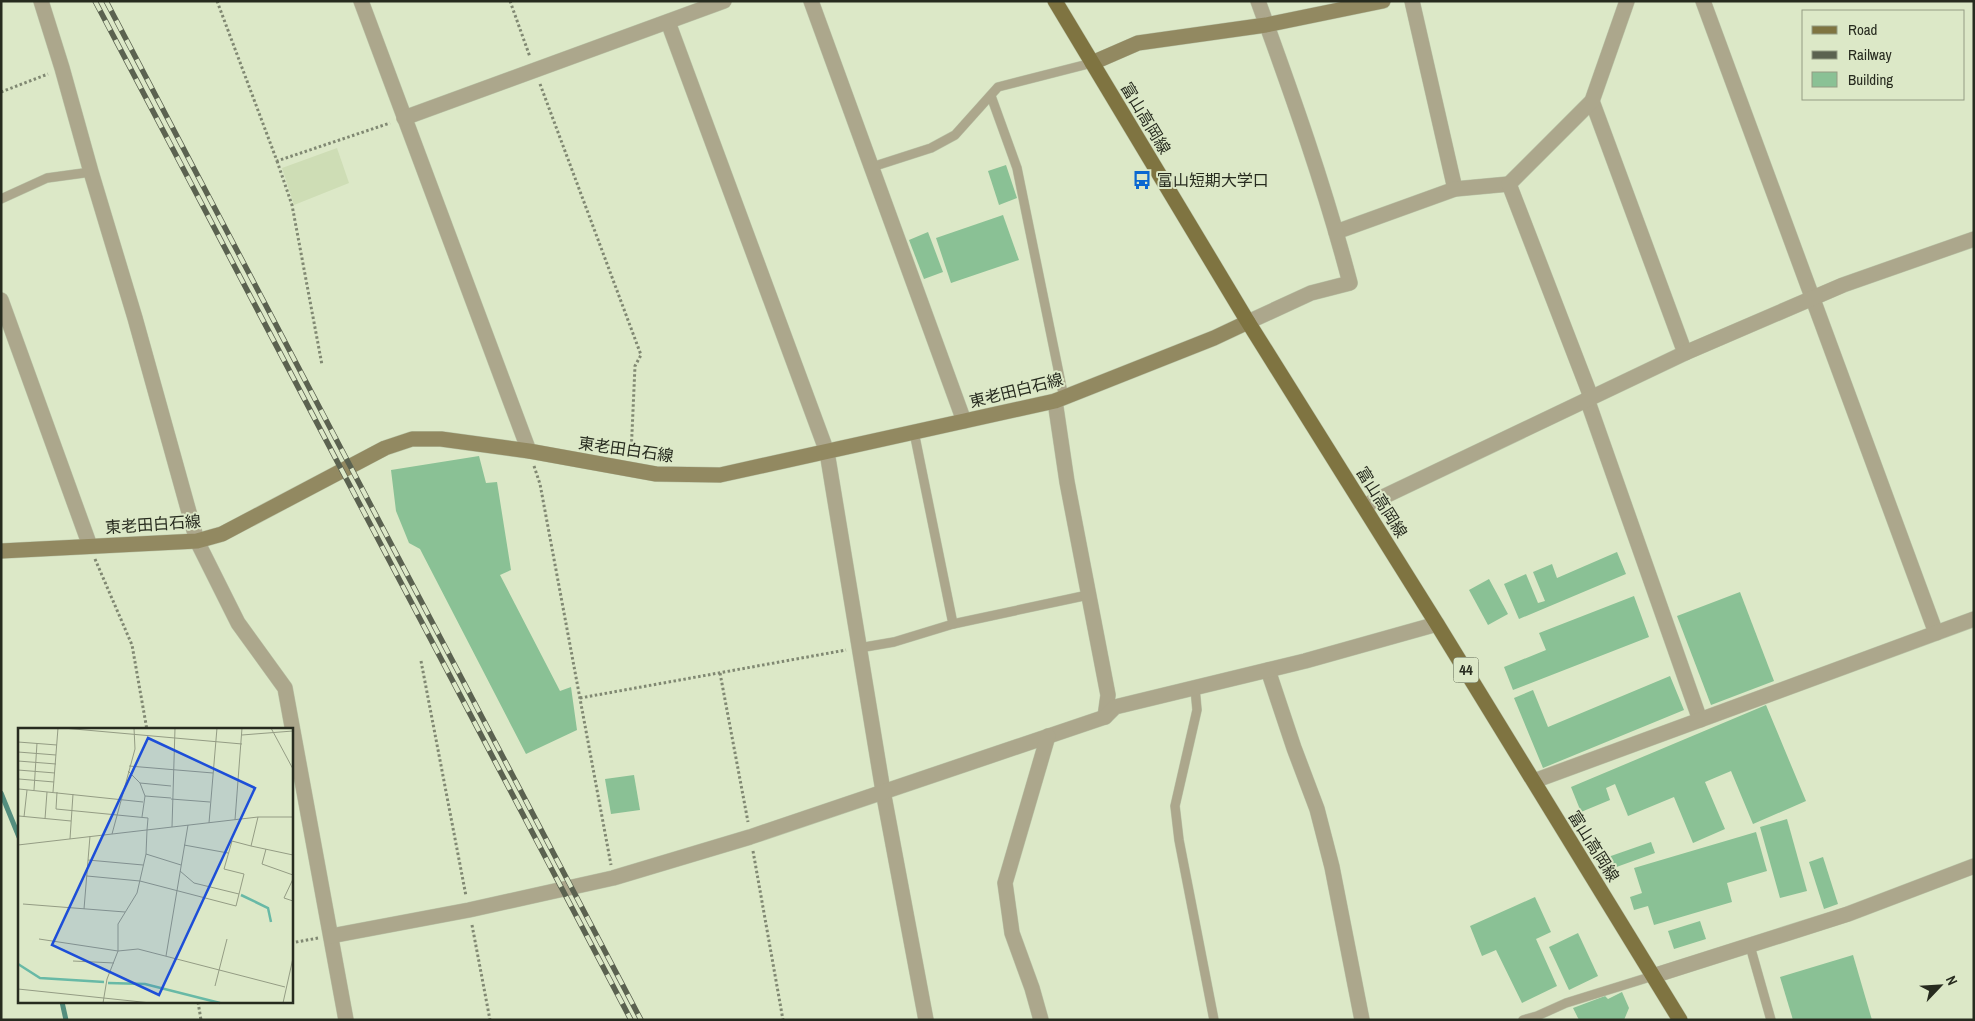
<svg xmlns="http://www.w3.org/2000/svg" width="1975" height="1021" font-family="'Archivo Narrow','Noto Sans JP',sans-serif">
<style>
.built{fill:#ceddb5}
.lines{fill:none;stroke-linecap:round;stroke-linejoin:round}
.stream{stroke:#548e7e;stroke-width:5}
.building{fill:#8ac195}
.service-casing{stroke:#bbc6a9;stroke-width:10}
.minor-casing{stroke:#bbc6a9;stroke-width:16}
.secondary-casing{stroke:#bbc6a9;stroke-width:16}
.primary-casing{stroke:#bbc6a9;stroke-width:16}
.path{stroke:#808872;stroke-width:3;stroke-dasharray:2.5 2.5;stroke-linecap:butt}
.service{stroke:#aca78c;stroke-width:9}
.minor{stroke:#aca78c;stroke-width:15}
.secondary{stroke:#928961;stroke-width:15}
.primary{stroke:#7f7441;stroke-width:15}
.rail-casing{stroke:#5b6250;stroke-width:5.5}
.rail{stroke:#dce8c7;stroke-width:4;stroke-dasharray:11;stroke-linecap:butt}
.labels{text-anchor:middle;stroke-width:4;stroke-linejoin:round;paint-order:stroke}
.shield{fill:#dce8c7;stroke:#5d6451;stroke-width:1}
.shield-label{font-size:15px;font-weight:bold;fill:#272b1f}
.street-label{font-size:16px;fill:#272b1f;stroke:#dce8c7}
.poi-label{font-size:16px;fill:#272b1f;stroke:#dce8c7;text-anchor:start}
.inset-river{fill:none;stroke:#68b9a6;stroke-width:2.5}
.inset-road{fill:none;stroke:#949c84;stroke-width:1}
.view{fill:#1d4ed8;fill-opacity:0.15;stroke:#1d4ed8;stroke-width:2.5}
.inset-edge{fill:none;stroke:#272b1f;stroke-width:2.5}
</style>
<rect width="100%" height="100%" fill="#dce8c7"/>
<!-- built -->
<polygon class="built" points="337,148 349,183 294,205 282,168"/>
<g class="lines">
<!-- stream -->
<g class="stream">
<polyline points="1,793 19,837"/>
<polyline points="62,1002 66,1020"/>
</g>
</g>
<!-- building -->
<g class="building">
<polygon points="1006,165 1017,198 999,205 988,171"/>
<polygon points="1003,215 1019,260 951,283 936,238"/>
<polygon points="928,232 943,272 924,279 909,240"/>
<polygon points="479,456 486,483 497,482 511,570 500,575 560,691 571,687 577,730 526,754 420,549 409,543 396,511 391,470"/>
<polygon points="1617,552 1626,574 1519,619 1504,584 1526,574 1538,603 1545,601 1533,572 1552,564 1557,578"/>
<polygon points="1489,579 1508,614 1488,625 1469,590"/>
<polygon points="1740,592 1774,681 1711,705 1677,616"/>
<polygon points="1634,596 1649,637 1513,690 1504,667 1546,650 1539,633"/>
<polygon points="1670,676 1684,710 1543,768 1514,698 1533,690 1548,727"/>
<polygon points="1766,705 1806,801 1753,824 1731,771 1705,782 1725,829 1693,843 1674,797 1628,816 1615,784 1606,788 1610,800 1581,812 1571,787"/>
<polygon points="634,775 640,810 611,814 605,779"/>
<polygon points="1787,819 1807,891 1780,898 1760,827"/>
<polygon points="1756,832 1767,871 1727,883 1732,902 1654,925 1648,906 1634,910 1630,897 1642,893 1634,868"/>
<polygon points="1651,842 1655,853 1611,869 1608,857"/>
<polygon points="1823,857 1838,904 1824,909 1809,862"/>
<polygon points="1535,897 1551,932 1536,939 1557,986 1522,1003 1496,950 1482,956 1470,926"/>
<polygon points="1700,921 1706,939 1674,949 1668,931"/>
<polygon points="1578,933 1598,976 1569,990 1549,947"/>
<polygon points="1853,955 1872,1020 1793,1020 1780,977"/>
<polygon points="1622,992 1629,1008 1624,1020 1579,1020 1573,1008 1605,996 1608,999"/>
</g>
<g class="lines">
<!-- service casing -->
<g class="service-casing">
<g id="service">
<polyline points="991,96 1017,168 1064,398"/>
<polyline points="872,167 931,148 955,135 998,87 1092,63"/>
<polyline points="1,199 47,178 91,172"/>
<polyline points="953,624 1088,595"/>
<polyline points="859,648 894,642 953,624 914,432"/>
<polyline points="1195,688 1197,710 1175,806 1179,840 1214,1020"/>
<polyline points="1750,946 1771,1020"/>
<polyline points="1523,1020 1537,1016 1566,1003 1653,976"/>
</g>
</g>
<!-- minor casing -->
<g class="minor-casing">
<g id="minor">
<polyline points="41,1 62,68 91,172 135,318 197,541 238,623 285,688 346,1020"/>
<polyline points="361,1 529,451"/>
<polyline points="811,1 964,421"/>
<polyline points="1412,1 1455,189"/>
<polyline points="1703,1 1936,633"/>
<polyline points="668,22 827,452 883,791 926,1020"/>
<polyline points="1592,101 1685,353"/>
<polyline points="404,118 724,1"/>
<polyline points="1336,232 1455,189 1509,184"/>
<polyline points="1,300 90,546"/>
<path d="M1248 322 1311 293 1350 283C1325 187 1292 94 1258 1"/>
<polyline points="1591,397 1509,184 1592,101 1627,1"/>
<polyline points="1587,399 1700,720"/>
<polyline points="1055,401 1067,482 1108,695 1105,717"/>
<polyline points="1364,506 1685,353 1843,285 1974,239"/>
<polyline points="1268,670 1294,748 1317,809 1332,867 1362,1020"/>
<polyline points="1534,781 1974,619"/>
<polyline points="331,936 469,910 613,878 750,837 1105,717 1115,707 1305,661 1437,624"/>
<polyline points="1653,976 1848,914 1974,866"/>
<polyline points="1041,1020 1032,988 1012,933 1005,883 1048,736"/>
</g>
</g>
<!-- secondary casing -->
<g class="secondary-casing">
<g id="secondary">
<polyline points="1092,63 1138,43 1266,25 1383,1"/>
<polyline points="1,551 197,541 222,534 385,448 412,439 441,439 529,451 656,474 720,475 1055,401 1214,338 1248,322"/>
</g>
</g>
<!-- primary casing -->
<g class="primary-casing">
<polyline id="primary" points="1055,1 1248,322 1437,624 1680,1020"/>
</g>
<!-- path -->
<g class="path">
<polyline points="217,1 277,161 390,123"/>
<polyline points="510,1 530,57"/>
<polyline points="540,84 641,355 635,366 631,455"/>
<polyline points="1,92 48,74"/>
<polyline points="277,161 292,205 322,365"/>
<polyline points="534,466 540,484 611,865"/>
<polyline points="95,559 132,645 147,730"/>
<polyline points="421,661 466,896"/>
<polyline points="720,673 748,822"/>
<polyline points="580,698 846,650"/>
<polyline points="753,851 783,1020"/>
<polyline points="472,925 490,1020"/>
<polyline points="291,943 318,938"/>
<polyline points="198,1002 201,1020"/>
</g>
<!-- service -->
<use href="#service" class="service"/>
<!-- minor -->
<use href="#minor" class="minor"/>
<!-- secondary -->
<use href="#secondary" class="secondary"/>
<!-- primary -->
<use href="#primary" class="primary"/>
<!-- rail casing -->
<g class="rail-casing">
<g id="rail">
<polyline points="95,1 631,1020"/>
<polyline points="106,1 641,1020"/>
</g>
</g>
<!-- rail -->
<use href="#rail" class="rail"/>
</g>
<!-- icons -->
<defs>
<g id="bus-bare" transform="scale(1.5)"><path d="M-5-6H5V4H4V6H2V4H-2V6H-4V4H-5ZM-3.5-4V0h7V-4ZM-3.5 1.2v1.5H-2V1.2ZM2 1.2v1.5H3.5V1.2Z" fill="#0b68d1" stroke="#dce8c7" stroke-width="2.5" paint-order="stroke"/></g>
</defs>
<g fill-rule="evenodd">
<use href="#bus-bare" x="1142" y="180"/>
</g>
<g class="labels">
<!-- shield labels -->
<rect class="shield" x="1453.5" y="657.5" width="25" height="25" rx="4"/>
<g class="shield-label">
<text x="1466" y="675">44</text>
</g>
<!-- street labels -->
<g class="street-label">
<text transform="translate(1146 118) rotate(59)" y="6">富山高岡線</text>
<text transform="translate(1016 390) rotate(-14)" y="6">東老田白石線</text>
<text transform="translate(626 449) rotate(8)" y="6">東老田白石線</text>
<text transform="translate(1382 502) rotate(58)" y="6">富山高岡線</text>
<text transform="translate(153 524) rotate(-4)" y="6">東老田白石線</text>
<text transform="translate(1594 846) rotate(58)" y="6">富山高岡線</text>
</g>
<!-- poi labels -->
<g class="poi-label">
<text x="1157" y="186">富山短期大学口</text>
</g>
</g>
<!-- overview -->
<g transform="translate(18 728)">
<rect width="275" height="275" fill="#dce8c7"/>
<path class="inset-river" d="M223 167 250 180 253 194M0 236 22 250 86 254M90 255 127 256 202 275"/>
<path class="inset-road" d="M45 0 224 16M253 0 275 41M224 7 275 3M0 14 39 17M0 24 38 27M0 33 38 36M111 38 195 45M0 42 37 45M110 43 122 55 127 68 153 70M1 51 36 54M122 55 153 58M1 61 125 74M16 62 19 15M35 64 40 0M39 64 38 81 130 90 129 102M153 71 192 74M1 88 53 93M6 89 9 62M124 89 127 68M240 89 233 118 275 127M27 91 29 64M217 92 224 0M191 95 199 0M154 99 157 0M94 106 117 21 116 0M52 111 55 66M0 117 240 89H275M166 117 210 125M248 121 244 136 275 147M128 126 163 137M70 132 125 137M162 143 176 155 221 166M69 148 122 153 218 178 226 146 206 141 214 113 233 118M275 151 266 170 275 173M5 176 107 184M66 181 72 108M21 211 100 223 120 221 267 259M148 228 170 97M55 233 96 235M197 258 209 211M0 261 133 275M85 275 89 251 100 223V196L119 165 128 126 129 102M265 275 275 230"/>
<path class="view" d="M130 10 237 60 141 267 34 217Z"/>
<rect width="275" height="275" class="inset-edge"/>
</g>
<!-- border -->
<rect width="1975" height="1021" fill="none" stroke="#272b1f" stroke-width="5"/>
<!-- legend -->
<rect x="1802" y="10" width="162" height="90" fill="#dce8c7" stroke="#949c84"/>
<rect x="1812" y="26" width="25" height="8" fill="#7f7441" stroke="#949c84"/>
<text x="1848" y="35" font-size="15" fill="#272b1f">Road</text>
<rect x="1812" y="51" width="25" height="8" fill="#5b6250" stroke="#949c84"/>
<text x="1848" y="60" font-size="15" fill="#272b1f">Railway</text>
<rect x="1812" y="72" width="25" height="15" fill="#8ac195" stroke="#949c84"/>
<text x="1848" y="85" font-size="15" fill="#272b1f">Building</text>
<!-- north arrow -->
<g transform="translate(1940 986) rotate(65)" stroke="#dce8c7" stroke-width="4" paint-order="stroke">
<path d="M0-4L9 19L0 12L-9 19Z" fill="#272b1f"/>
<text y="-8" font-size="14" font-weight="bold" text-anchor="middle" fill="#272b1f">N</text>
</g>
</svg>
